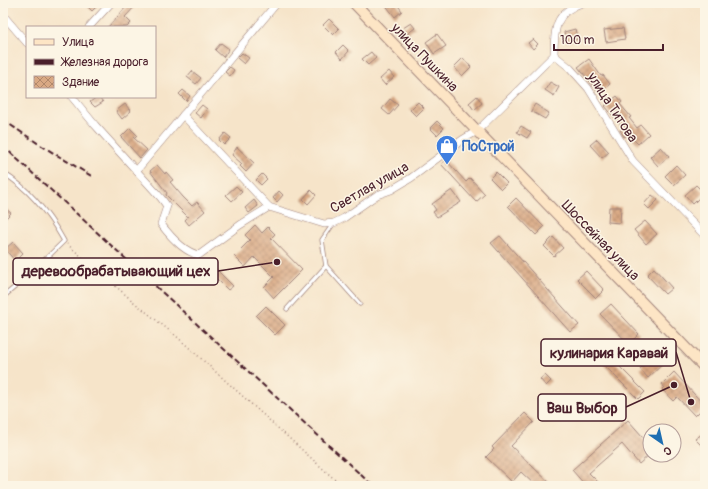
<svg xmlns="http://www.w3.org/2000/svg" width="708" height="489" font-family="Pangolin,sans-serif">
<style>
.building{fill:url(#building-cross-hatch)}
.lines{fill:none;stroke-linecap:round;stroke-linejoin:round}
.lane-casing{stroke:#a0827a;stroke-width:5}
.street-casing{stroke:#a0827a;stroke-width:8}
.secondary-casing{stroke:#a0827a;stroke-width:12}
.path{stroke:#a0827a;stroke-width:1.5;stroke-dasharray:1 3;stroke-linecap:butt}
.lane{stroke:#fff;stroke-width:3.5}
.street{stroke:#fff;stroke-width:7}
.secondary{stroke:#fde5c5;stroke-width:10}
.rail{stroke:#4a1f2b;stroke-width:2;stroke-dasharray:6 3;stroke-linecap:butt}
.labels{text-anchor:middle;stroke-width:3;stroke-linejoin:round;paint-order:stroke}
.street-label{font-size:14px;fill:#4a1f2b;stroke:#fcf5e5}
.shop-label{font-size:14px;font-weight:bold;fill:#366cbe;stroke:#fcf5e5;text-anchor:start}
.leader{fill:none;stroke:#4a1f2b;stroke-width:1.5}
.callout-dot{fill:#4a1f2b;stroke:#fcf5e5;stroke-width:1.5}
.callout{fill:#fcf5e5;stroke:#4a1f2b;stroke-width:1.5}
.callout-label{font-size:15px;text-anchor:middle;font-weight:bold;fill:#4a1f2b}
</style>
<defs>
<pattern id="building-cross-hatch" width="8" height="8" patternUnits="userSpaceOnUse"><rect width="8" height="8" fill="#d9a883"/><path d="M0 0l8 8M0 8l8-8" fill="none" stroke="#b2886b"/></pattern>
</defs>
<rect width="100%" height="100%" fill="#fcf5e5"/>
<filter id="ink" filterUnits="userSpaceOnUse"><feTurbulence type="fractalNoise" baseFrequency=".025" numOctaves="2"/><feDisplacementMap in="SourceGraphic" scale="8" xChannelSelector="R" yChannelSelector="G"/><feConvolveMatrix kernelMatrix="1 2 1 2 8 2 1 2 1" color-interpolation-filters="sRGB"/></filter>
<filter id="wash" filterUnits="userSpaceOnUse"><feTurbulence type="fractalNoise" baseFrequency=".012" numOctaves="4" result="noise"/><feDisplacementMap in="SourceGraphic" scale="16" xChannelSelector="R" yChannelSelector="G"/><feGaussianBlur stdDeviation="0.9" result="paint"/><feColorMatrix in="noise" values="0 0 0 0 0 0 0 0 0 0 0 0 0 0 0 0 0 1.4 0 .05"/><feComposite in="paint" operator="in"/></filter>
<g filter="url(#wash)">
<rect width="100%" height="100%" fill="#f6e4c9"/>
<g id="blocks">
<!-- building -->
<g class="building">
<polygon points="84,3 100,3 92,11"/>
<polygon points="124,3 138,3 125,17 131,23 127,27 108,27 127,6"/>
<polygon points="384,3 396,3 402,11 395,17"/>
<polygon points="329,19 339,29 333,35 323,25"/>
<polygon points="411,23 415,28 407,34 403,28"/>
<polygon points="623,28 625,39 606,42 604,30"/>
<polygon points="575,29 578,39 567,42 564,32"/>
<polygon points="437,34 446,46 434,54 426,42"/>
<polygon points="533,39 538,44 533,49 528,43"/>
<polygon points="221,43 229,49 223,57 215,50"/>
<polygon points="343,45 349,51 342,59 336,52"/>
<polygon points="371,52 376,58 368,65 362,59"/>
<polygon points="242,53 249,58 244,64 237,58"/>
<polygon points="463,58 471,67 462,76 454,67"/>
<polygon points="589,59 601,76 603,75 610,84 599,93 578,67"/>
<polygon points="230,67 234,70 230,76 225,72"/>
<polygon points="192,71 201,78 196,84 187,77"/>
<polygon points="389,71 394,77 385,85 380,79"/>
<polygon points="550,82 559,87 554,96 545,90"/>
<polygon points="183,90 190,96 186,101 179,94"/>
<polygon points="477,96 482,103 474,110 469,103"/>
<polygon points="617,96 622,102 620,104 631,117 629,118 637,128 641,125 649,134 638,144 628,134 624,137 620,130 623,128 605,106"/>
<polygon points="97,97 99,97 103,102 95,107 90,102"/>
<polygon points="390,99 398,105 389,115 382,109"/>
<polygon points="418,102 424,108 416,116 410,110"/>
<polygon points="125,104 131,111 122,119 116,111"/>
<polygon points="535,104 549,113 545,119 531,111"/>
<polygon points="202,105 207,109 201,118 195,113"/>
<polygon points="437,121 444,128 437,135 430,128"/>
<polygon points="521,126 531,132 527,138 517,132"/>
<polygon points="130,128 137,135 134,138 147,150 140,158 121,137"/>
<polygon points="225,133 231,138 224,145 219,140"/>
<polygon points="597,139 609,152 602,158 590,145"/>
<polygon points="237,147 254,163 246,172 240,166 242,164 232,155"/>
<polygon points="661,147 669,156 658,166 650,157"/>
<polygon points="446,160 466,182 470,178 485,194 476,202 441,164"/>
<polygon points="157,165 165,174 166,172 173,180 170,182 183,197 192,206 197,202 205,211 189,225 185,220 188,217 166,195 167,193 150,171"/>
<polygon points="676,165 685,175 674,185 665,176"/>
<polygon points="496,172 507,183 501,189 490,178"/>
<polygon points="262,174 267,179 261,185 256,180"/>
<polygon points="696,185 704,193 693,204 685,195"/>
<polygon points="236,186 242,192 232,201 226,195"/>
<polygon points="311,190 316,195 308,204 303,199"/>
<polygon points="452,190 461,202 437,217 433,212 436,210 432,204"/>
<polygon points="279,191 283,195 277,202 273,198"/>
<polygon points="652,195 658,200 649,209 644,204"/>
<polygon points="516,198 544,227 536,235 508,206"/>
<polygon points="254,200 258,206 249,213 245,208"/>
<polygon points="609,207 621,207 620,223 608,222"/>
<polygon points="6,209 11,213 6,218 3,212"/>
<polygon points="645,221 657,234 646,244 634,230"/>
<polygon points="255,225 262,233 268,227 275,234 271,238 302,270 274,298 264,287 274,277 254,257 245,267 234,256 250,240 245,235"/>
<polygon points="500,236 579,325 570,332 491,243"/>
<polygon points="553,237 563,248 554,256 544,246"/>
<polygon points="13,242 23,253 15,261 5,249"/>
<polygon points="654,268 672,288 665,294 647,275"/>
<polygon points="217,270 233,286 228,290 215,277 214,272"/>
<polygon points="586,271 604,290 596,298 577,279"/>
<polygon points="611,304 639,334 629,344 600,314"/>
<polygon points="266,306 285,325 275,335 256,316"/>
<polygon points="650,344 666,361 648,378 640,369 643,366 635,358"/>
<polygon points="604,351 645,392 638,399 597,358"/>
<polygon points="674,372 705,406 695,416 677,397 673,401 662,389 664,387 662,384"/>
<polygon points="545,375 551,381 546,386 540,379"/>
<polygon points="525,413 534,422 511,446 553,486 536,486 521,472 512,482 486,457 494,449 492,447"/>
<polygon points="628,420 650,445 650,454 639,464 622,444 589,473 599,483 596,486 586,486 572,470"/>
<polygon points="702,434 705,437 705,442 701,445 695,439"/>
</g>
</g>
</g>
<g filter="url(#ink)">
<use href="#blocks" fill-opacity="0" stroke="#a0827a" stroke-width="1"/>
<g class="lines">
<!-- lane casing -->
<g class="lane-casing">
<g id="lane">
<path d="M3 173C30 189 49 214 64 241L28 276 3 297"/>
<polyline points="326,266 360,304"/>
<polyline points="287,309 326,266 322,240 333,224"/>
</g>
</g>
<!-- street casing -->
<g class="street-casing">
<g id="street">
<polyline points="3,15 27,43"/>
<polyline points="89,27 111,3"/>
<path d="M554 55C554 29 555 12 582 3"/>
<path d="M72 97 95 125 161 198 167 206 161 224C170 236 184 252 199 255L240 225 269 207"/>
<polyline points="183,115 269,207 324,224 334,223 344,218 377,195 391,190 411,178 462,140 477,131 554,55 570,68 588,88 633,161 705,236"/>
<polyline points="137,170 277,3"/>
</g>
</g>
<!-- secondary casing -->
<g class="secondary-casing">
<polyline id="secondary" points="354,3 705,368"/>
</g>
<!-- path -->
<polyline class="path" points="67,244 135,303 175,335 342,486"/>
<!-- lane -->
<use href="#lane" class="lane"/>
<!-- street -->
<use href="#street" class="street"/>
<!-- secondary -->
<use href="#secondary" class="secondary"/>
<!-- rail -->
<g class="rail">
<polyline points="3,120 42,146 93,177"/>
<polyline points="3,146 373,486"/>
</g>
</g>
</g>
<!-- icons -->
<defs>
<g id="shop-pin" transform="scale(1.15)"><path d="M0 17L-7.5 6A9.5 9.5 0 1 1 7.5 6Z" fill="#3f7fe0" stroke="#fcf5e5"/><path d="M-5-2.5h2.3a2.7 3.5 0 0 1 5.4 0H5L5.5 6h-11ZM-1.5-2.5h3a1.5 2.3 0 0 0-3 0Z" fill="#fff"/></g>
</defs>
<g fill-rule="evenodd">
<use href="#shop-pin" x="447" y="146"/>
</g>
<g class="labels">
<!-- street labels -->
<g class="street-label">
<text transform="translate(425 57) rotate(46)" y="5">улица Пушкина</text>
<text transform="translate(613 107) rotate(57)" y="5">улица Титова</text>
<text transform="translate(369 187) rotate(-30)" y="5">Светлая улица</text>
<text transform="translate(601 240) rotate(46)" y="5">Шоссейная улица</text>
</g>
<!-- shop labels -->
<g class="shop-label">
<text x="462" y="151">ПоСтрой</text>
</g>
</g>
<!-- callouts -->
<path class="leader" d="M277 262L218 271M691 402L676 352M674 385L626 407"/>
<g class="callout-dot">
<circle cx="277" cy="262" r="4"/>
<circle cx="691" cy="402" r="4"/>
<circle cx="674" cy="385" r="4"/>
</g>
<g class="callout">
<rect x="13" y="258" width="205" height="27" rx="4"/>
<rect x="541" y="339" width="135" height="27" rx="4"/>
<rect x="538" y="394" width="88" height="27" rx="4"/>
</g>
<g class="callout-label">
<text x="116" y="276">деревообрабатывающий цех</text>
<text x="609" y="358">кулинария Каравай</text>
<text x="582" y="413">Ваш Выбор</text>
</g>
<!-- margin -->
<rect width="708" height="489" fill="none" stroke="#fcf5e5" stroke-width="16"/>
<!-- legend -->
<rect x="26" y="26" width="130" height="72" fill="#fcf5e5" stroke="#b59f9b"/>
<rect x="34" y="39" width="20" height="6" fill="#fde5c5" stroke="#b59f9b"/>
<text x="62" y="46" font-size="12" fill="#4a1f2b">Улица</text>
<rect x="34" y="59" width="20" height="6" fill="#4a1f2b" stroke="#b59f9b"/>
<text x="62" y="66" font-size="12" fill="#4a1f2b">Железная дорога</text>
<rect x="34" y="76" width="20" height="12" fill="url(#building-cross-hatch)" stroke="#b59f9b"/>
<text x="62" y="86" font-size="12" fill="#4a1f2b">Здание</text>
<!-- north arrow -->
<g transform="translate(662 443) rotate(146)"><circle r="19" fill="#fcf5e5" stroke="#b59f9b"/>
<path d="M0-3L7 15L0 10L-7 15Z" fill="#1f6fb2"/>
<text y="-6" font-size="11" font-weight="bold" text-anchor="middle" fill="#4a1f2b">С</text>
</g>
<!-- scale -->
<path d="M554 44v6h109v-6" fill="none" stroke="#4a1f2b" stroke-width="2"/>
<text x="560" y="44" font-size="12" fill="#4a1f2b" stroke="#fcf5e5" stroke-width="3" paint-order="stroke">100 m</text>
</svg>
